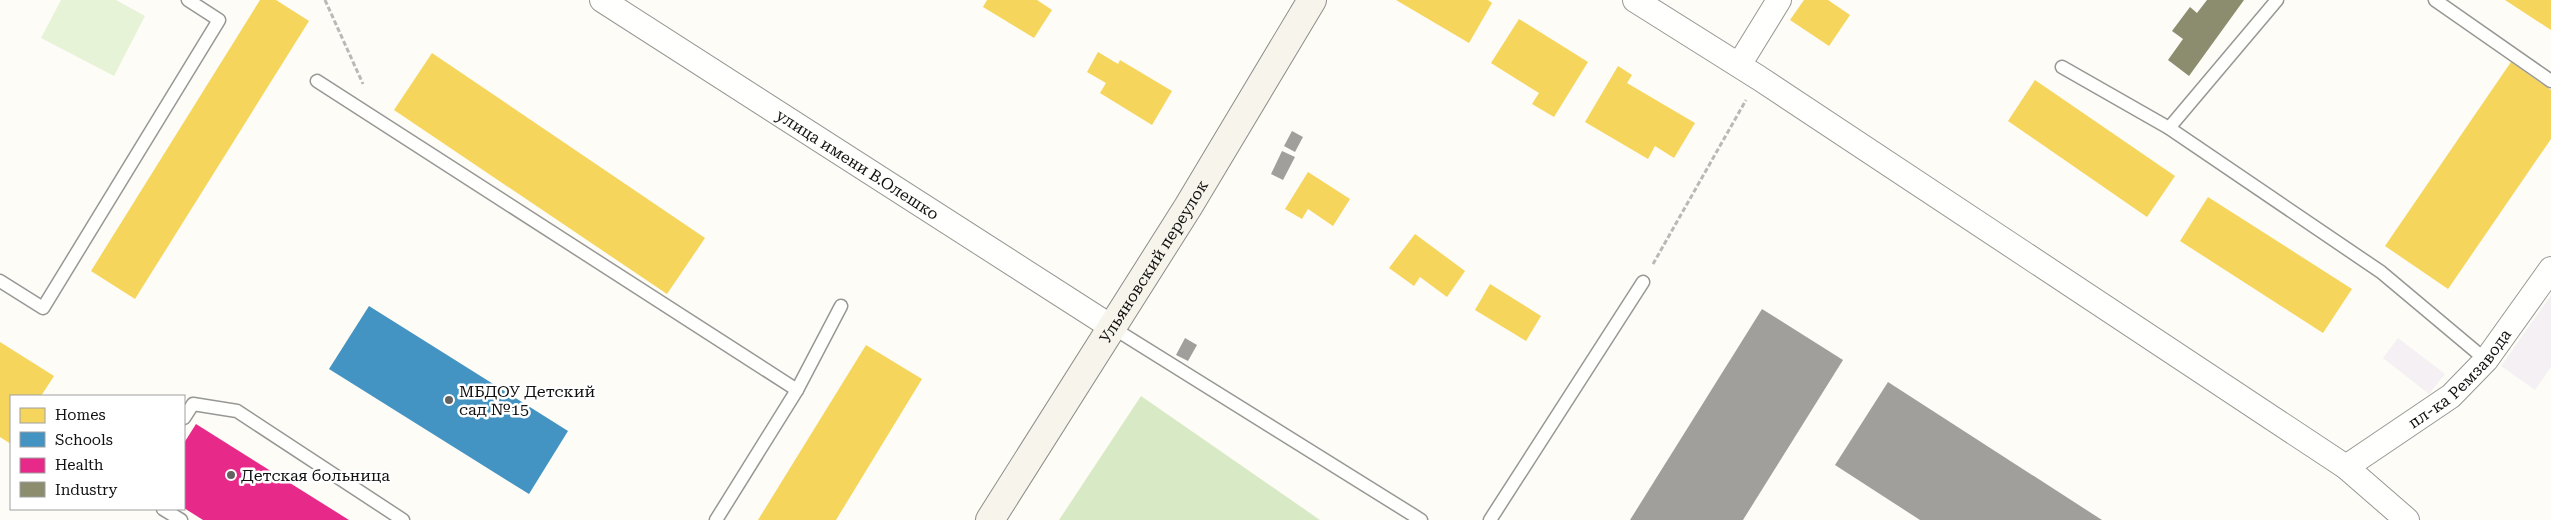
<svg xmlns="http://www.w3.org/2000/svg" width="2551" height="520" font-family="'Roboto Serif',serif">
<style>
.industrial{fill:#f5f0f3}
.green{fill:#e7f3d7}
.forest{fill:#d8eac5}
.homes{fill:#f6d55c}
.schools{fill:#4393c3}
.health{fill:#e7298a}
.industry{fill:#8c8c6e}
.building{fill:#a19f9c}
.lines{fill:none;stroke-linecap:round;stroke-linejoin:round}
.lane-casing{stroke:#979795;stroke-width:15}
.street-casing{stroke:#979795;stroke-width:26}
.secondary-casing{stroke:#8e8d8b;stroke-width:30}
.path{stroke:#b9b9b8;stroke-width:3;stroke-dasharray:5 2.5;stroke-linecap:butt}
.lane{stroke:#fffffe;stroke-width:12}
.street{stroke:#fffffe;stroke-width:24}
.secondary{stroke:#f6f4eb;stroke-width:28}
.poi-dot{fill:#646362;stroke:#fff;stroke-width:2}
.labels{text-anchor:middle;stroke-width:5;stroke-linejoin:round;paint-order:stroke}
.street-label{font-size:16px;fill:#111;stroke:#fff}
.poi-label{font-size:16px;fill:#111;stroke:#fff;text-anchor:start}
</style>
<rect width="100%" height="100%" fill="#fdfcf7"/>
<!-- industrial -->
<g class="industrial">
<polygon points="2551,295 2551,367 2535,390 2501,366"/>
<polygon points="2398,338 2445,374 2429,394 2383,358"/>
</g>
<!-- green -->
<polygon class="green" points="61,0 116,0 145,16 114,76 41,38"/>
<!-- forest -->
<polygon class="forest" points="1141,396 1320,520 1059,520"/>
<!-- homes -->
<g class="homes">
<polygon points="260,0 276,0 309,21 135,299 91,271"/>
<polygon points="987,0 1037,0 1052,10 1034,38 983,7"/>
<polygon points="1396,0 1488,0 1492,3 1469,43"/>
<polygon points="1804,0 1828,0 1850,15 1829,46 1790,20"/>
<polygon points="2505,0 2551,0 2551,30"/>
<polygon points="1519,19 1588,62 1554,117 1532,104 1539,93 1491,63"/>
<polygon points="1098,52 1118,64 1120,60 1172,91 1152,125 1100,93 1106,83 1087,72"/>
<polygon points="432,53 705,238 667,294 394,110"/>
<polygon points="2511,62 2551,90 2551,139 2448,289 2385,246"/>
<polygon points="1618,66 1632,75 1627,83 1695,123 1674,158 1655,146 1648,159 1585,122"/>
<polygon points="2035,80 2175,176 2147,217 2008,121"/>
<polygon points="1308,172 1350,199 1333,226 1308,209 1302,219 1285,209"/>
<polygon points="2208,197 2352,289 2323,333 2180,241"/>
<polygon points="1415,234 1465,271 1447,297 1420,277 1414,286 1389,268"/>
<polygon points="1490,284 1541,316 1526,341 1475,310"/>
<polygon points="0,342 54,376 41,396 11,396 11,444 0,437"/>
<polygon points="866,345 922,379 836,520 758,520"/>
</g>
<!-- schools -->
<polygon class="schools" points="369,306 568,431 529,494 329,369"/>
<!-- health -->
<polygon class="health" points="196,424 349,520 203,520 184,508 184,443"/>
<!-- industry -->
<polygon class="industry" points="2207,0 2244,0 2189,76 2168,60 2183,39 2172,31 2190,7 2197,13"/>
<!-- building -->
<g class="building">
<polygon points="1292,131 1303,137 1295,152 1284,146"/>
<polygon points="1282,151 1295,157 1283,180 1271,174"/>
<polygon points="1762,309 1843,360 1743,520 1630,520"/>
<polygon points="1185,338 1197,345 1188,361 1176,355"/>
<polygon points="1888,382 2102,520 1920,520 1835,465"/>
</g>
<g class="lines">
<!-- lane casing -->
<g class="lane-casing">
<g id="lane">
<polyline points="2435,0 2551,81"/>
<polyline points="2062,67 2169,128 2381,272 2486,360"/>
<polyline points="317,81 797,390"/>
<polyline points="2169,128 2277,0"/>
<polyline points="0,281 43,308 219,20 188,0"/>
<polyline points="1113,328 1421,520"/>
<polyline points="184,418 193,404 237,411 403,520"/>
<polyline points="163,509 181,520"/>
<polyline points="716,520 797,390 841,306"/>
<polyline points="1490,520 1643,282"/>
</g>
</g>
<!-- street casing -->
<g class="street-casing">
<g id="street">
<path id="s1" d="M602 0 1113 328"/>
<polyline points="1635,0 1759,78 2346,467 2407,520"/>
<polyline points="1739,65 1779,0"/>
<path id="s2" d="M2346 467 2451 396 2486 360 2551 269"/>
</g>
</g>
<!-- secondary casing -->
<g class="secondary-casing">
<g id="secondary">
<path id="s3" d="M990 520 1188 207 1312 0"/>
</g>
</g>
<!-- path -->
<g class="path">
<polyline points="325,0 363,84"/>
<polyline points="1653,264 1746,100"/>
</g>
<!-- lane -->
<use href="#lane" class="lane"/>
<!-- street -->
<use href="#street" class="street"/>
<!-- secondary -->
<use href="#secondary" class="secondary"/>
</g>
<!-- markers -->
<g class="poi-dot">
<circle cx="449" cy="400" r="5"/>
<circle cx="231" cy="475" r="5"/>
</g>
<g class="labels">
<!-- street labels -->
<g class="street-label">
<text dy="6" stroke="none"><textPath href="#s1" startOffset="304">улица имени В.Олешко</textPath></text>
<text dy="6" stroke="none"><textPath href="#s3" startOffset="306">Ульяновский переулок</textPath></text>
<text dy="6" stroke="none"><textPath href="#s2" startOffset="145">пл-ка Ремзавода</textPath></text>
</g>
<!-- poi labels -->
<g class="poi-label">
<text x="459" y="397">МБДОУ Детский<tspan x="459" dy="18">сад №15</tspan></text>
<text x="241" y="481">Детская больница</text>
</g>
</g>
<!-- legend -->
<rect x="10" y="395" width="175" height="115" fill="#ffffff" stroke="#a0a0a0"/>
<rect x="20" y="408" width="25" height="15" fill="#f6d55c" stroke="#a0a0a0"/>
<text x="55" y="420" font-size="15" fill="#111111">Homes</text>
<rect x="20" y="432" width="25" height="15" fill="#4393c3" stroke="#a0a0a0"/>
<text x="55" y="445" font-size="15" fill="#111111">Schools</text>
<rect x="20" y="458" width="25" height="15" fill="#e7298a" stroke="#a0a0a0"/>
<text x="55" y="470" font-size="15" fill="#111111">Health</text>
<rect x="20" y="482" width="25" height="15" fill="#8c8c6e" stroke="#a0a0a0"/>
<text x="55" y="495" font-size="15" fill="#111111">Industry</text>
</svg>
